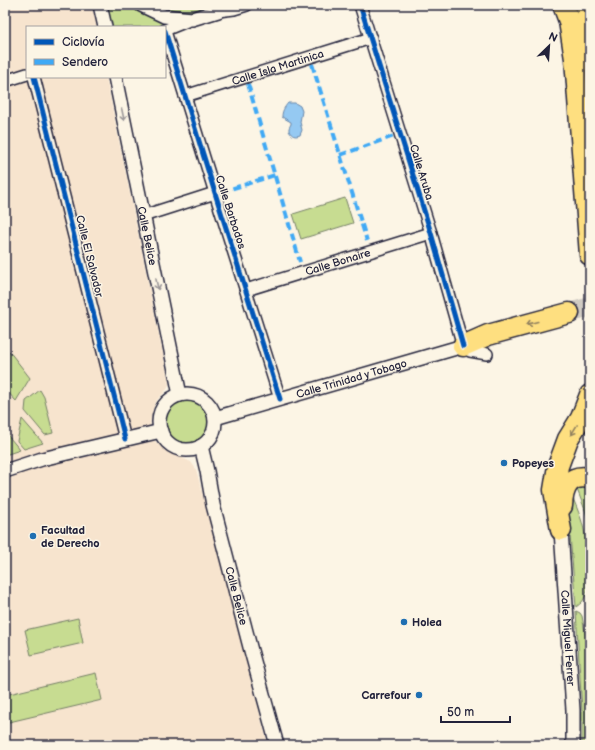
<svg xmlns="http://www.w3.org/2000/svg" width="595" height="750" font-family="'Balsamiq Sans',sans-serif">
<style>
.built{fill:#f7e4ce}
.green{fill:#c7dc91;stroke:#747f66}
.water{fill:#95c9f2;stroke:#6786a9}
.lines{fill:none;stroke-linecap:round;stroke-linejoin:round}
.motorway-tunnel{stroke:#d0cbc3;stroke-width:20;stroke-dasharray:20 10;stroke-linecap:butt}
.minor-casing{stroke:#22223b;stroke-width:14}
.tertiary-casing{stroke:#22223b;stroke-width:16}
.motorway-casing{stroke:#22223b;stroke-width:23}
.minor{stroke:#fcf5e5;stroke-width:11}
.tertiary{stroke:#fcf5e5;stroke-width:13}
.motorway{stroke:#fedf80;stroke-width:20}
.quiet{stroke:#3fa9f5;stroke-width:4;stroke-dasharray:8 4;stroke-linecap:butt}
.cycleway-casing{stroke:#fcf5e5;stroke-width:8}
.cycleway{stroke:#0057b8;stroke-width:5}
.oneway{stroke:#9a9698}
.oneway2{stroke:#90805e}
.poi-dot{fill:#1f6fb2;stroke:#fcf5e5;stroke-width:1.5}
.labels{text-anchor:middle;stroke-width:3;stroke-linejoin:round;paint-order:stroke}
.street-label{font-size:11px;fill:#22223b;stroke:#fcf5e5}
.poi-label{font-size:11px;font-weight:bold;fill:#22223b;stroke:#fcf5e5;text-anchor:start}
</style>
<rect width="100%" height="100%" fill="#fcf5e5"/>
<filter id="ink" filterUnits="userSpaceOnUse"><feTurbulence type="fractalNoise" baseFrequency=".025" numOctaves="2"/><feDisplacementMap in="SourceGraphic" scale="8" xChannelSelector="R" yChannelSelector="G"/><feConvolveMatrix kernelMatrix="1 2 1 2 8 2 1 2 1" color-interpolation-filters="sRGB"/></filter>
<g filter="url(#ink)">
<!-- built -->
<polygon class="built" points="5,5 92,5 97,27 27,27 27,77 106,77 169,383 168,388 157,400 153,409 151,416 150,429 154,440 166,451 191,462 196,469 268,745 5,745"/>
<!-- green -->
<g class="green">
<polygon points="106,5 133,5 155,17 170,23 163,27 111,27"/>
<path d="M154 5H215C201 12 184 16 169 11 164 10 159 7 154 5Z"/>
<polygon points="345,198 353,223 301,239 293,214"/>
<polygon points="9,351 30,378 16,401 5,389 5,353"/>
<polygon points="40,390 44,397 53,433 45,435 25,411 26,401"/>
<circle cx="187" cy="422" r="21"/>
<polygon points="22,419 43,443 24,449 17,441"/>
<polygon points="5,432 20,450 5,455"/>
<polygon points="575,484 590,484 590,527 585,510"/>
<path d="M571 493C574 501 578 510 581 519 587 536 595 590 581 603 579 605 577 606 576 607L568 511Z"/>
<polygon points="576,611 580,613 582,616 587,643 590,654 590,745 582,745 582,711"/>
<polygon points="78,618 83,643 31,655 25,630"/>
<polygon points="96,673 102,700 5,723 5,695"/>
</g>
<!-- water -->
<path class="water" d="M288 103H295L300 106 302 111 300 122 302 130 300 135C295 137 292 136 289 131V128L291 124V122L282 117C282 111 284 108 288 103Z"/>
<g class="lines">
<!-- motorway-tunnel -->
<polyline class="motorway-tunnel" points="569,313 590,307"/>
<!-- minor casing -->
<g class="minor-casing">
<g id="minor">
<polyline points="360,5 431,233 463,346 470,351 487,354"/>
<polyline points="218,11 234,9 247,5"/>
<polyline points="165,30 192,19"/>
<polyline points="165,31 215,193 280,399"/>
<polyline points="34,77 125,439"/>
<polyline points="5,81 27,74"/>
<path id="s1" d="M185 96 371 38"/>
<polyline points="143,216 215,193"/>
<path id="s2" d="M246 290 431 233"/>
</g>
</g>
<!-- tertiary casing -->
<g class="tertiary-casing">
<g id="tertiary">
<polyline points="100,5 105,27"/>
<polyline points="141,5 164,16 192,19 218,11 225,5"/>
<path id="s3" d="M115 77 180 395"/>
<circle cx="187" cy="422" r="28"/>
<path id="s4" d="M215 418 463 346"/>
<path id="s5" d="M201 446 207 471 213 505 250 647 277 745"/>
<polyline points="5,471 42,459 161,431"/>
<path id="s6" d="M561 530 573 710V745"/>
</g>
</g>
<!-- motorway casing -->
<g class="motorway-casing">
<g id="motorway">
<polyline points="563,5 569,21 575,59 590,255"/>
<polyline points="586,5 590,61"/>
<polyline points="463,346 488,335 569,313"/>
<path d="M562 506C563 487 569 474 590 478"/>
<polyline points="561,530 554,490 558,466 568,439 581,418 590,395"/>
</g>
</g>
<!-- minor -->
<use href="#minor" class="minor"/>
<!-- tertiary -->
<use href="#tertiary" class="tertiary"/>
<!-- motorway -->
<use href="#motorway" class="motorway"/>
<!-- quiet -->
<g class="quiet">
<polyline points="312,64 367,241"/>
<polyline points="248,84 300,262"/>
<polyline points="340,155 394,136"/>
<polyline points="221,192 275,175"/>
</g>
<!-- cycleway casing -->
<g class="cycleway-casing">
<g id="cycleway">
<polyline points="360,5 431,233 463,346"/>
<polyline points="165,31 215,193 280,399"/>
<polyline points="34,77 125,439"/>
</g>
</g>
<!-- cycleway -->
<use href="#cycleway" class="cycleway"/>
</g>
<!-- one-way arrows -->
<defs><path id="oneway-shaft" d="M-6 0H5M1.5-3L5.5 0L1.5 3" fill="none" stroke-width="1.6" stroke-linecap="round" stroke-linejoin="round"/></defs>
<g class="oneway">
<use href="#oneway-shaft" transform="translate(123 115) rotate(78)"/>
<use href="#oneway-shaft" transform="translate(157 284) rotate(78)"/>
</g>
<g class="oneway2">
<use href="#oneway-shaft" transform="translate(532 323) rotate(165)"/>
<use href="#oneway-shaft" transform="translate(574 430) rotate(122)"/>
</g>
</g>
<!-- markers -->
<g class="poi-dot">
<circle cx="504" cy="463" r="4"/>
<circle cx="33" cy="536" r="4"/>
<circle cx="404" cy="622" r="4"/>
<circle cx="419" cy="695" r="4"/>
</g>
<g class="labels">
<!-- street labels -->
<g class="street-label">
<text dy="4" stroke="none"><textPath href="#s1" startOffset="97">Calle Isla Martinica</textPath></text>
<text transform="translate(422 172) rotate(73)" y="4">Calle Aruba</text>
<text transform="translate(231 212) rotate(72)" y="4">Calle Barbados</text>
<text dy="4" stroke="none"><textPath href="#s3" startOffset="162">Calle Belice</textPath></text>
<text transform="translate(90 256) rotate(76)" y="4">Calle El Salvador</text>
<text dy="4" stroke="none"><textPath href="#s2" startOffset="96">Calle Bonaire</textPath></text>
<text dy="4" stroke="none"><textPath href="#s4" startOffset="142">Calle Trinidad y Tobago</textPath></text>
<text dy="4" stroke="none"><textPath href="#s5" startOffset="154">Calle Belice</textPath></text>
<text dy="4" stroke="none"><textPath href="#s6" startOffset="108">Calle Miguel Ferrer</textPath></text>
</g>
<!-- poi labels -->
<g class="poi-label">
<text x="512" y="467">Popeyes</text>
<text x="41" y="534">Facultad<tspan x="41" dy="13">de Derecho</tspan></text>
<text x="412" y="626">Holea</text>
<text x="411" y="699" text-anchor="end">Carrefour</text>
</g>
</g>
<!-- margin -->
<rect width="595" height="750" fill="none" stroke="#fcf5e5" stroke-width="20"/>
<rect x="10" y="10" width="575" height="730" fill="none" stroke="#22223b" stroke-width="1.5" filter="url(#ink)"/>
<!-- legend -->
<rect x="26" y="26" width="140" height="52" fill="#fcf5e5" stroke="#a5a1a1"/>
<rect x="34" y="39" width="20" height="6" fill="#0057b8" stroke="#a5a1a1"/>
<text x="62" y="46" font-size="12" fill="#22223b">Ciclovía</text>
<rect x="34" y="59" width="20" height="6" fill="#3fa9f5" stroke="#a5a1a1"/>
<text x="62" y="66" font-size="12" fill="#22223b">Sendero</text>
<!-- north arrow -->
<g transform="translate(549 46) rotate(25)" stroke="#fcf5e5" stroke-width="3" paint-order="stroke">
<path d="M0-3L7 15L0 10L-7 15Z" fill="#22223b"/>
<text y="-6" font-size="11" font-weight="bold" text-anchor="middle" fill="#22223b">N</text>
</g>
<!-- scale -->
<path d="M441 716v6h69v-6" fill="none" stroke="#22223b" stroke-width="2"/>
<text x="447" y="716" font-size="12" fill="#22223b" stroke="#fcf5e5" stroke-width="3" paint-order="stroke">50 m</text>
</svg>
